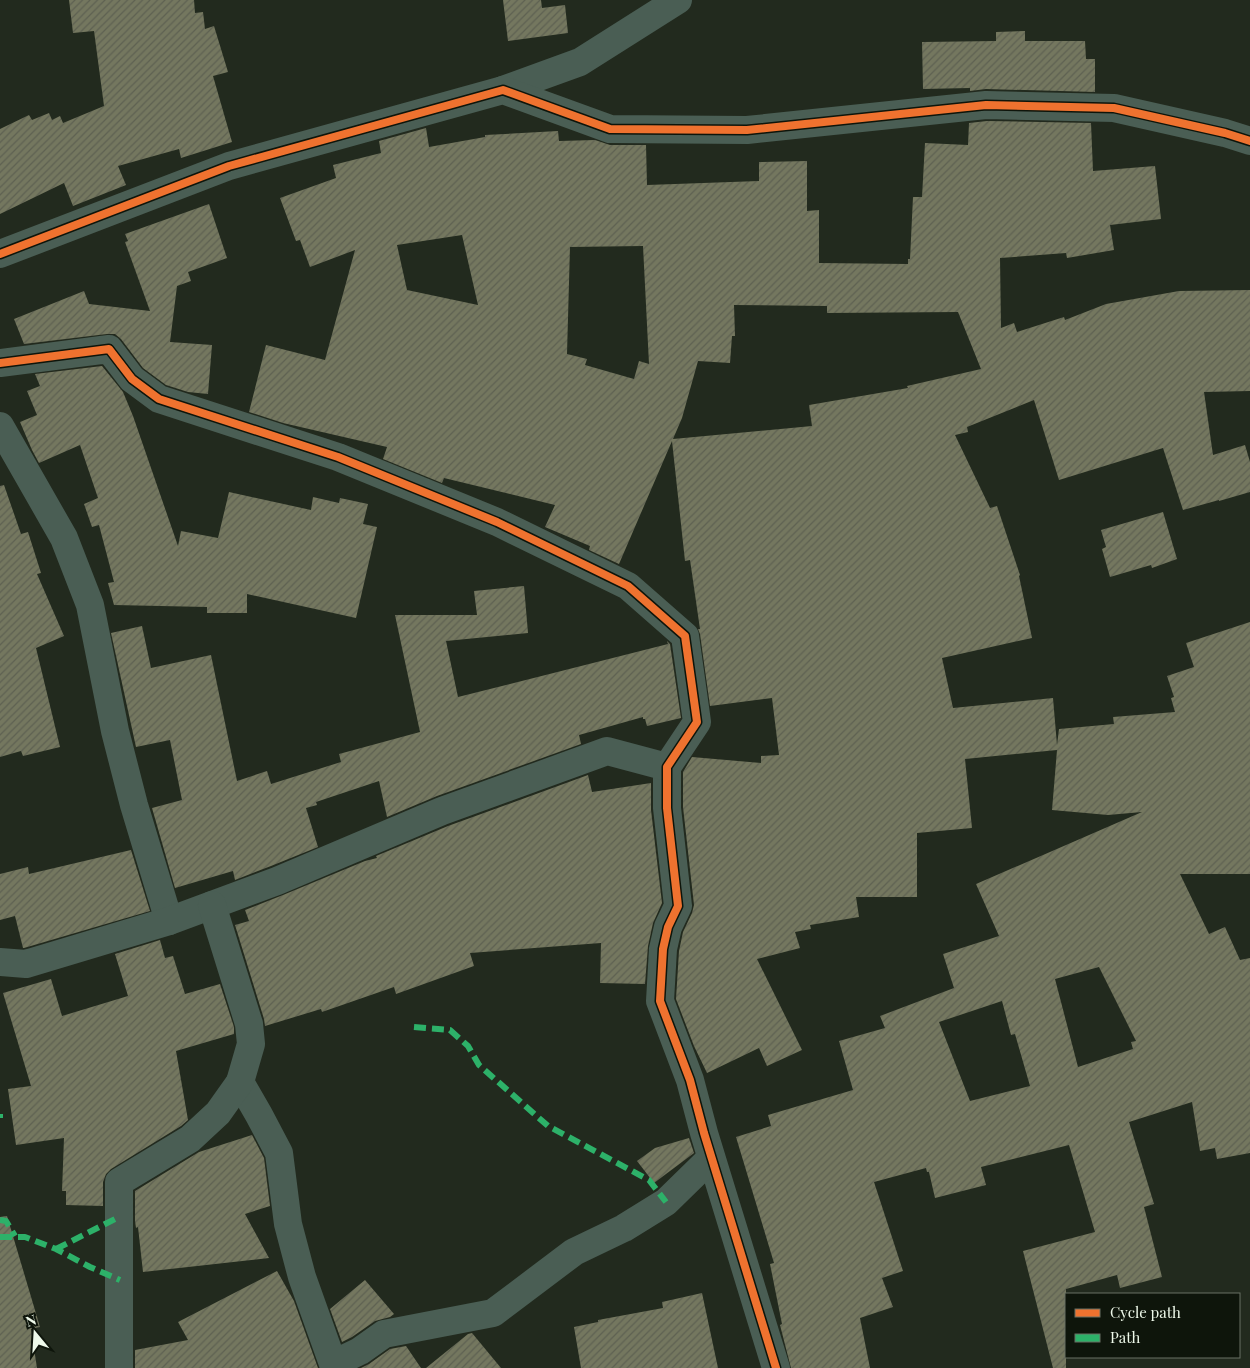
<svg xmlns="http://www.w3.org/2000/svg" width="1250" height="1368" font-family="'Playfair Display',serif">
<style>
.building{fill:url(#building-hatch);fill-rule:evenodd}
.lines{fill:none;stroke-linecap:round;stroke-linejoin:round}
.minor{stroke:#4a5e54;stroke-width:28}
.quiet{stroke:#2db169;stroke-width:6;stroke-dasharray:12 6;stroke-linecap:butt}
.cycleway-casing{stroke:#0e150b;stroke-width:11}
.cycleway{stroke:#ef722f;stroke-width:8}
</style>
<defs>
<pattern id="building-hatch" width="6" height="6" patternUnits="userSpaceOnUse" patternTransform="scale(1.25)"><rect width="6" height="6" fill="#74775f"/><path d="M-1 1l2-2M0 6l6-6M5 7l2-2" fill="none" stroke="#5e6152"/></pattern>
</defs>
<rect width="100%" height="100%" fill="#222a1e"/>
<!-- building -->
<g class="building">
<polygon points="69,0 194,0 195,13 203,12 205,29 214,26 228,72 213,76 232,142 181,158 179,149 118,166 126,185 73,206 64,183 0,214 0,129 29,115 32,120 49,113 52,120 60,116 63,123 104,106 94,31 73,33"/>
<polygon points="503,0 541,0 542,8 565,5 568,33 508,41"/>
<polygon points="1025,31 1025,41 1085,41 1086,59 1095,59 1095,92 986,89 970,91 970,88 923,89 922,42 996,41 996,32"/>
<path d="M987 121 1091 123 1093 171 1155 166 1161 219 1110 225 1114 250 1067 258 1066 253 1000 258 1001 328 1014 323 1017 332 1064 317 1065 320 1106 304 1179 291 1250 290V391L1204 392 1213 455 1245 445 1250 462V492L1219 501V500L1183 510 1163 448 1059 480 1034 400 967 427 968 432 955 435 990 508 997 506 1020 575 1019 576 1032 638 942 658 953 708 1053 698 1057 745 1059 729 1114 724 1113 717 1175 712 1171 698 1174 697 1167 676 1194 667 1186 643 1250 622V874H1180L1209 934 1225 927 1240 960 1250 958V1153L1217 1159 1215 1148 1200 1151 1192 1102 1129 1122 1154 1204 1144 1207 1162 1277 1120 1288 1117 1275 1066 1289V1368H1053L1023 1251 1095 1232 1069 1145 981 1167 986 1185 935 1198 929 1172H927L926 1168 874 1182 903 1271 882 1278 893 1307 860 1318 870 1368H791L780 1325 782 1324 770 1264 774 1263 736 1137 771 1126 768 1115 853 1090 839 1041 885 1028 880 1016 954 988 943 954 999 936 976 884 1142 812 1108 815 1052 810 1057 750 965 759 972 828 917 833V897H856L859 917 810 925 811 929 795 932 800 948 757 959 802 1050 767 1066 759 1048 707 1073 694 1046 676 999 679 951 683 932 692 913 694 905 683 807V772L692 757 761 763V756L779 755 772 698 710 706 700 634 698 629H700L690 560 685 561 672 441 619 564 589 550 590 546 545 527 555 505 444 478 442 483 383 459 387 447 283 423 249 412 266 345 325 360 355 250 310 267 300 240 296 241 280 198 336 178 333 165 381 153 379 141 426 128 429 147 485 137V135L558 131 559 141 595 140 610 145H646L647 185 759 181V162L807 161V211L819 210V263L908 264V259H910L913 197H922L925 143 968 145 969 123ZM462 235 478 305 407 290 397 245ZM643 246 649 364 639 361 634 379 585 365 587 359 567 354 570 247ZM734 305 827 306V313L958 312 981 369 907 386 908 388 809 405 812 426 673 439 682 418 698 361 730 363 732 336H735ZM1099 967 1136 1041 1131 1042 1133 1049 1078 1067 1055 979ZM1002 1001 1011 1035 1015 1034 1030 1086 970 1101 939 1022Z"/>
<polygon points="209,204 227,258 188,272 191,281 177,286 170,342 212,345 208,394 188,392 166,385 143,368 121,339 115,334 107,334 24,344 14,319 84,291 89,304 150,311 125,242 128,241 125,234"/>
<polygon points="102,366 123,392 133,416 178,546 181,531 218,538 229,492 311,510 313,497 339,503 340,498 368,504 363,524 377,527 356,618 247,594 247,613 207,613 207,607 114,605 108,583 114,582 99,525 92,527 84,504 98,498 80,445 39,463 32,450 20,422 37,415 27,391 40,386 35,374"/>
<polygon points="4,485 21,534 28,532 41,573 37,574 64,636 36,648 60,747 23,756 21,751 0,757 0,486"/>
<polygon points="1163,512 1177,559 1152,568 1151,565 1110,577 1102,549 1106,547 1101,530"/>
<polygon points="524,586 528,633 446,641 458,697 668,644 667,641 670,644 681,718 647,726 645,719 643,719 643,717 579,735 581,744 437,796 387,817 379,781 316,802 317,805 306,808 318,847 271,866 235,880 233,871 175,888 152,808 182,800 170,740 136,747 111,633 142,626 151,668 211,655 237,781 267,771 271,784 341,762 339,754 420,732 395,615 477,615 474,591"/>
<polygon points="588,775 592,792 651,783 651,810 662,903 653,923 648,946 645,984 600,983 601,943 470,953 474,966 396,994 394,987 322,1012 321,1009 265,1026 264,1019 235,925 249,921 245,910 283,895 365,861 377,858 376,856 448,826"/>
<polygon points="131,850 150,911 24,948 23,948 15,916 0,920 0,874 28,867 29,874"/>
<polygon points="160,940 165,958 173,956 185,994 220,984 234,1027 234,1034 176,1051 188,1120 181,1126 111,1169 106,1174 103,1182 103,1206 66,1205 66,1191 62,1191 64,1138 16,1145 8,1089 31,1086 3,993 51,979 62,1016 128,996 115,954"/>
<polygon points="252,1135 264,1158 270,1206 245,1214 269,1258 143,1272 138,1227 136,1228 135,1221 135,1191 199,1152"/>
<polygon points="689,1138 694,1153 654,1183 637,1161 655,1148"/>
<polygon points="7,1216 40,1327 31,1329 37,1368 0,1368 0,1217"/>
<polygon points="277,1271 294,1301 318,1368 135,1368 135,1350 188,1340 178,1322"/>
<polygon points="365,1280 394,1314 390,1317 375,1321 352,1337 342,1342 330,1309"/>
<polygon points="702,1293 718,1368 581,1368 574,1327 598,1322 598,1320 663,1308 662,1302"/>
<polygon points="472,1333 501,1368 426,1368 468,1334"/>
<polygon points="406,1346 421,1368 361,1368 369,1364 390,1349"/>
</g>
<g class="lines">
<!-- minor -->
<g class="minor">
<polyline points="503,90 580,62 678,0"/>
<polyline points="0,254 229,166 503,90 610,129 747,130 986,105 1114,108 1225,133 1250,141"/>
<polyline points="0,363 109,349 132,379 159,399 338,457 497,522 628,586 685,636 697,722 667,767 667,808 678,906 668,927 663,949 660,1001 690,1080 704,1133 776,1368"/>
<polyline points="0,426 64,538 90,605 115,731 134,805 169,921"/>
<polyline points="0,962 26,964 169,921 277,881 442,811 607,751 667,767"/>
<polyline points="240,1082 259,1115 279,1153 288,1224 302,1277 333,1364 360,1351 384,1334 493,1313 574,1252 624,1228 666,1202 711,1158"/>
<polyline points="119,1368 119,1182 190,1139 218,1113 240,1082 251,1044 249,1024 212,905"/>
</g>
<!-- quiet -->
<g class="quiet">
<polyline points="414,1027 450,1030 468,1046 479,1065 548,1126 649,1180 666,1202"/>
<polyline points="0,1114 0,1118"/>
<polyline points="0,1220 6,1221 15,1236"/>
<polyline points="0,1237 25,1237 56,1249 90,1267 120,1280"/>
<polyline points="56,1249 119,1217"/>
</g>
<!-- cycleway casing -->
<g class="cycleway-casing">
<g id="cycleway">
<polyline points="0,254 229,166 503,90 610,129 747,130 986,105 1114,108 1225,133 1250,141"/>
<polyline points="0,363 109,349 132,379 159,399 338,457 497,522 628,586 685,636 697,722 667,767 667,808 678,906 668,927 663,949 660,1001 690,1080 704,1133 776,1368"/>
</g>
</g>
<!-- cycleway -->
<use href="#cycleway" class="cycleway"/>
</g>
<!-- legend -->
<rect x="1065" y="1293" width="175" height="65" fill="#0e150b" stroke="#687064"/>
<rect x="1075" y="1309" width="25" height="8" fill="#ef722f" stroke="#687064"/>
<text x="1110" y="1318" font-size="15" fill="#eef9ea">Cycle path</text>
<rect x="1075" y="1334" width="25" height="8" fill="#2db169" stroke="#687064"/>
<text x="1110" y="1343" font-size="15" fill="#eef9ea">Path</text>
<!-- north arrow -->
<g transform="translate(35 1333) rotate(342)" stroke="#0e150b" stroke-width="4" paint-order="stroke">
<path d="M0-4L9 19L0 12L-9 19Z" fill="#eef9ea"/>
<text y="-8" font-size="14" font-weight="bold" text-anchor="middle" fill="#eef9ea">N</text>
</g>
</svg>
